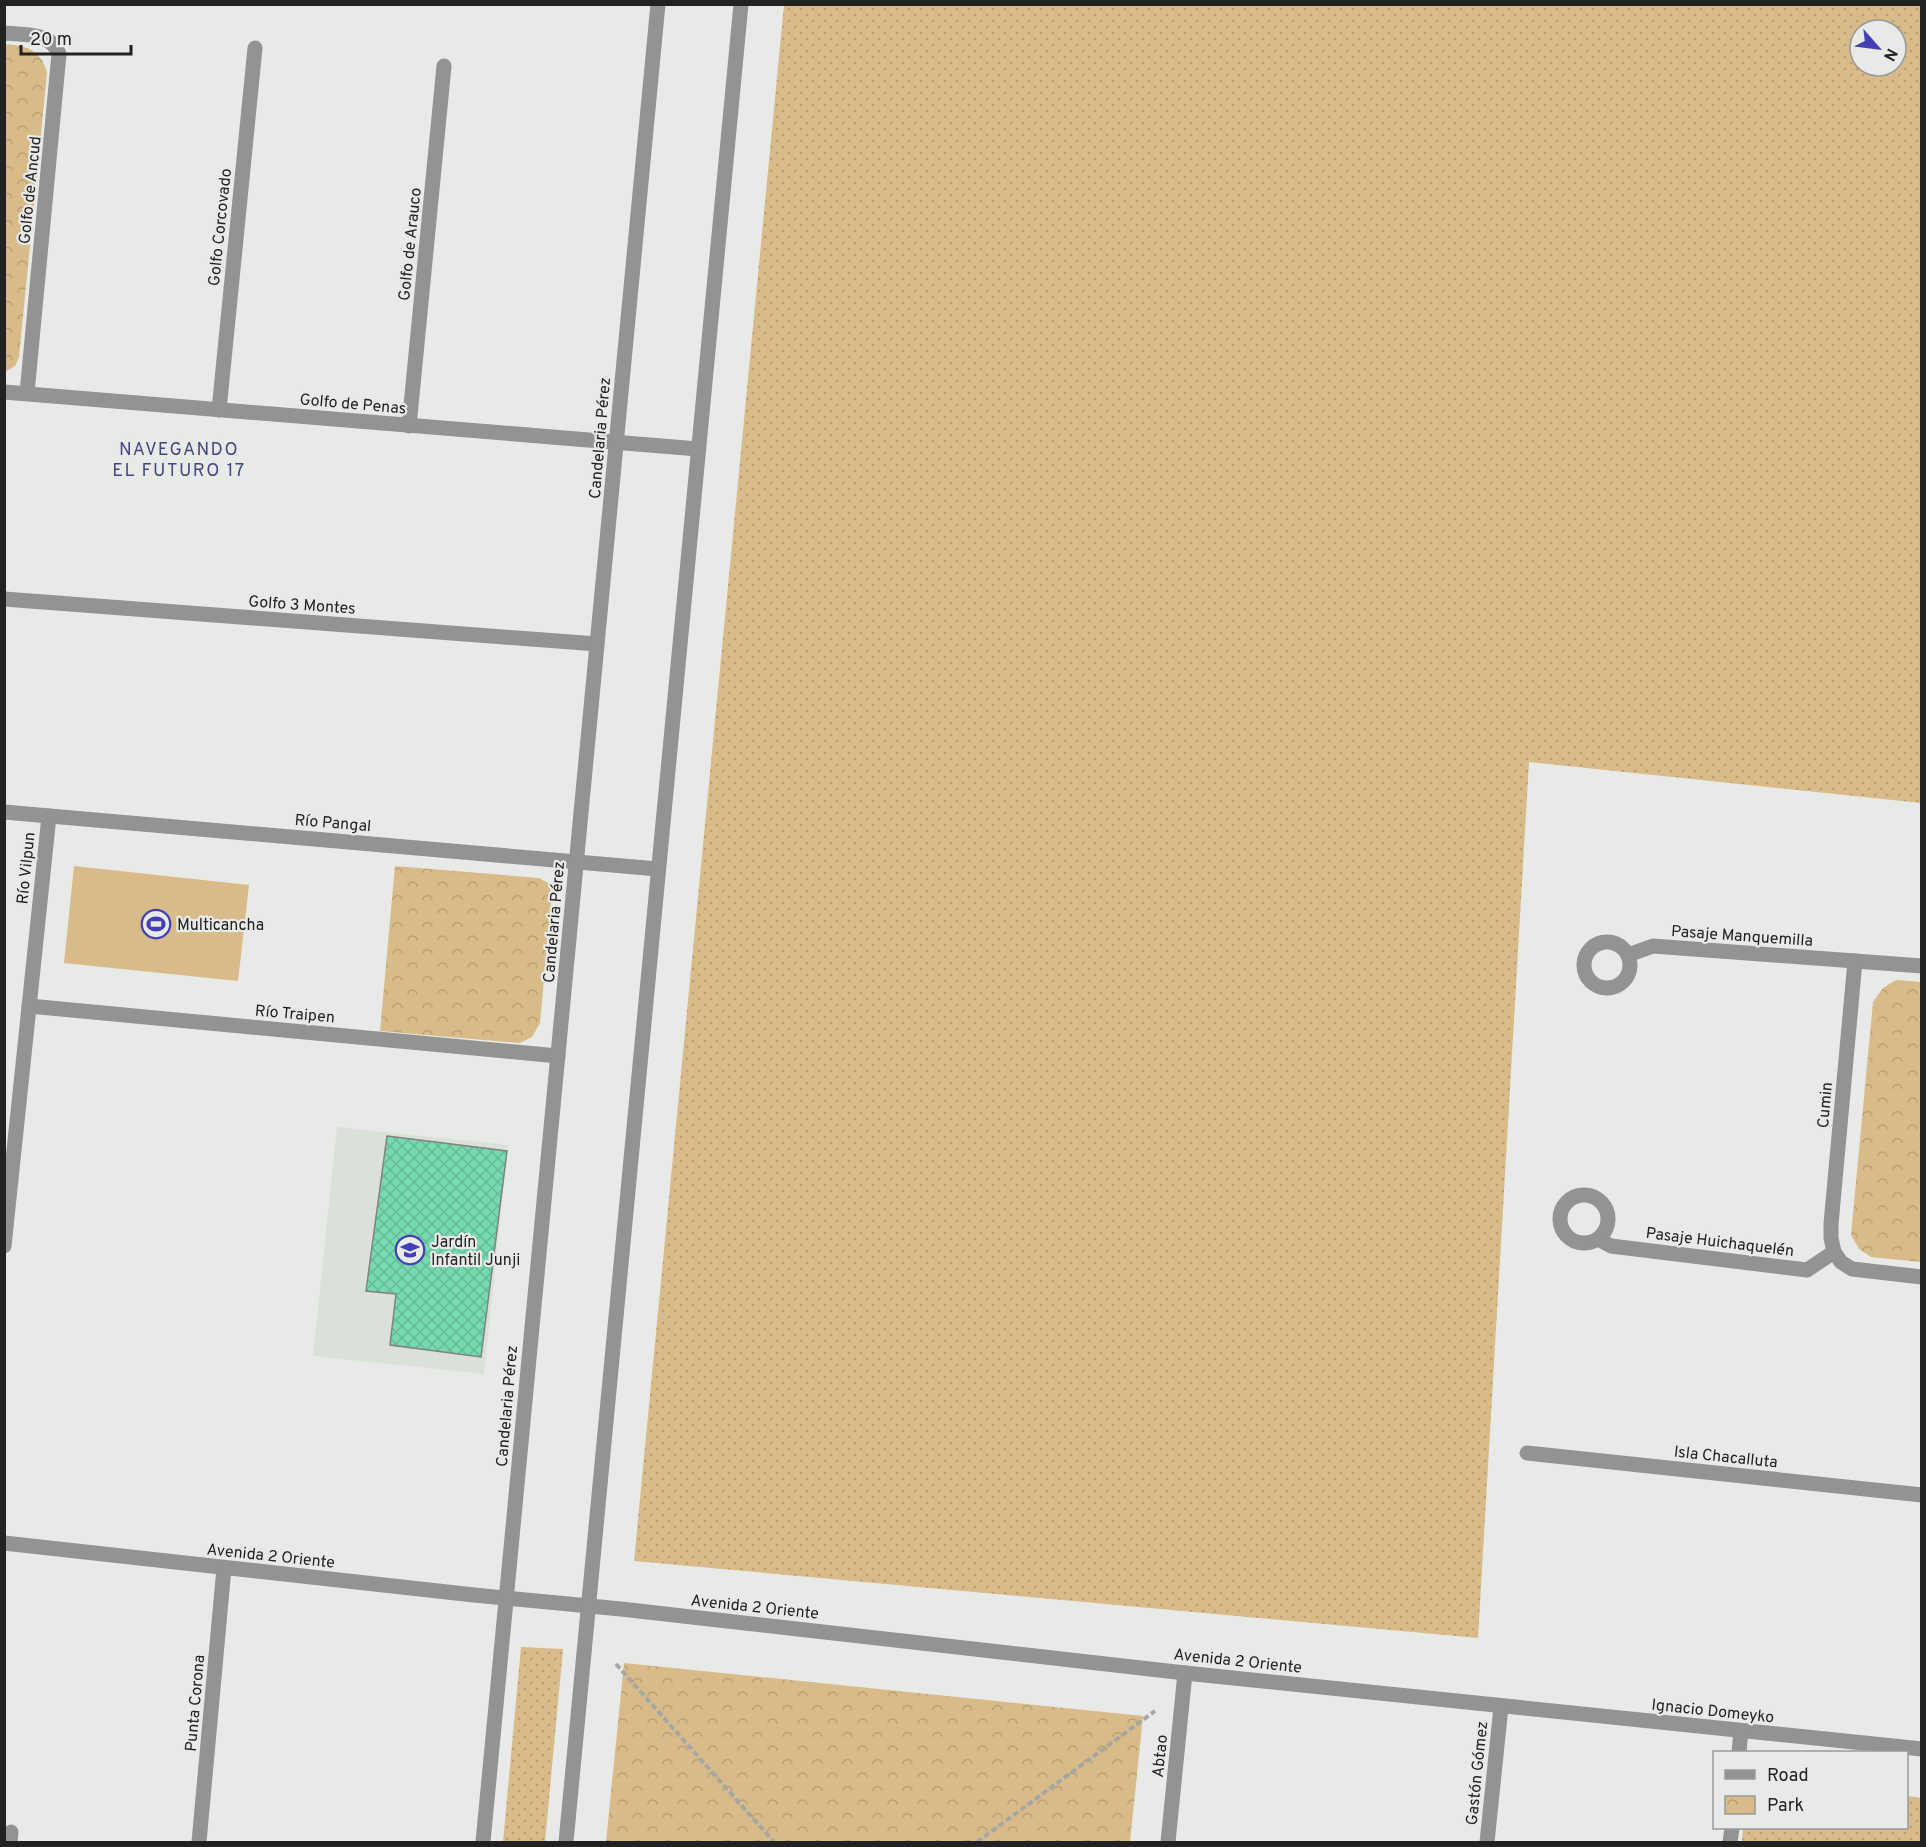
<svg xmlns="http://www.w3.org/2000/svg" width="1926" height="1847" font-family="Overpass,sans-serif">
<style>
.built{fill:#dbe1d8}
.grass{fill:url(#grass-dots);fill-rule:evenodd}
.park{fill:url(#park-crowns)}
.pitch{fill:#d9bb89}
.building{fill:url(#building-cross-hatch);stroke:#808381;stroke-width:1.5}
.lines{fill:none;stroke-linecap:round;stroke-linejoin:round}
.path{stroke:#a5a7a4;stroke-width:4;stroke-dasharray:6 3;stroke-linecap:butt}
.minor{stroke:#939392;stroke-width:15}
.tertiary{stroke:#939392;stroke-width:15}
.labels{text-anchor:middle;stroke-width:4.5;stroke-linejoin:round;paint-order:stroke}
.street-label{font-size:16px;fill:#212221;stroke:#e8eae7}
.poi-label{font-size:16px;fill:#212221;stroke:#e8eae7;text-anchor:start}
.neighbourhood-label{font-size:18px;letter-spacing:1.5px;fill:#404682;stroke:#e8eae7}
</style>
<defs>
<pattern id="grass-dots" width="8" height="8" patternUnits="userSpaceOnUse" patternTransform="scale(1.5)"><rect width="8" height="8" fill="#d9bb89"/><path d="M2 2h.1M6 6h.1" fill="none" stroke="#baa076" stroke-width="1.8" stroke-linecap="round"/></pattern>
<pattern id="park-crowns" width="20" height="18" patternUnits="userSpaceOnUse" patternTransform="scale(1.5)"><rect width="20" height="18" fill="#d9bb89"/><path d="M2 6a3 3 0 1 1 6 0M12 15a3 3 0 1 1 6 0" fill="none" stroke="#baa076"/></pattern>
<pattern id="building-cross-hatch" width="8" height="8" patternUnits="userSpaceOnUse" patternTransform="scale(1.5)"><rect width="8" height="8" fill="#76d9af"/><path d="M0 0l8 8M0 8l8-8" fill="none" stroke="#66ba96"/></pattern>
</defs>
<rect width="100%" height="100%" fill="#e8eae7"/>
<!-- built -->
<polygon class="built" points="337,1127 508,1145 484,1374 313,1356"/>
<!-- grass -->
<g class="grass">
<path d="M784 5H1921V803L1529 762 1478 1638 634 1561ZM1860 30H1896V66H1860Z"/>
<polygon points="521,1647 563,1649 545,1842 503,1842"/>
<polygon points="1907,1796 1921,1798 1921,1842 1742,1842 1743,1828 1906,1828"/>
</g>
<!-- park -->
<g class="park">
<path d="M5 44C26 46 41 49 47 73L19 357 15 366 5 372Z"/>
<polygon points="395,866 539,878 548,883 552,894 540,1023 532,1037 520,1043 380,1031"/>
<polygon points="1896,980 1921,982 1921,1262 1871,1257 1859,1249 1851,1235 1873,1002 1883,988"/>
<polygon points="624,1663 1143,1716 1130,1842 606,1842"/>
</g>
<!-- pitch -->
<polygon class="pitch" points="74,866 249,885 238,981 64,963"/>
<!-- building -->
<polygon class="building" points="387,1136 507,1151 481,1357 390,1345 396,1294 366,1291"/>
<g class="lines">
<!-- path -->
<g class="path">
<polyline points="616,1664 774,1842"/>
<polyline points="977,1842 1155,1711"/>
</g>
<!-- minor -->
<g class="minor">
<path d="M4 33C25 35 51 32 59 54L27 393"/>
<polyline points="4,392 698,449"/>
<polyline points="219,410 255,48"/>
<polyline points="409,426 444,66"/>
<polyline points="4,599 597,644"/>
<polyline points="4,812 658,869"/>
<circle cx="1607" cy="965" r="23"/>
<polyline points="1628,955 1653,946 1922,966"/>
<polyline points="1855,961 1831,1224 1831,1238 1834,1252 1841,1262 1852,1269 1922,1277"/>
<polyline points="29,1006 558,1056"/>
<circle cx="1584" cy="1219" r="24"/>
<polyline points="1598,1239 1611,1246 1807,1270 1834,1252"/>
<polyline points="4,1246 49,816"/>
<polyline points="1527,1453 1922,1495"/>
<polyline points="4,1543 474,1595 621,1609 1185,1673 1922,1749"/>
<polyline points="1739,1752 1741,1731"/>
<polyline points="10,1842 11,1832"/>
<polyline points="199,1842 224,1568"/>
<polyline points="1168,1842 1185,1673"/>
<polyline points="1487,1842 1501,1707"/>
<polyline points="1730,1842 1732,1828"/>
</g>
<!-- tertiary -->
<g class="tertiary">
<polyline points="483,1842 658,4"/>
<polyline points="566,1842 741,4"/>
</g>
</g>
<!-- icons -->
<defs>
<g id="stadium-ring" transform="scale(1.5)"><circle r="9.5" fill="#e8eae7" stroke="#4340b6" stroke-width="1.5"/><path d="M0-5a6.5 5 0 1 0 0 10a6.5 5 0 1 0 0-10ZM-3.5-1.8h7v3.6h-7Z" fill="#4340b6"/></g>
<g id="school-ring" transform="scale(1.5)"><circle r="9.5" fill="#e8eae7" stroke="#4340b6" stroke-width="1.5"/><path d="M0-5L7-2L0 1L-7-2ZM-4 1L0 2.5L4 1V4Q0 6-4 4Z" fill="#4340b6"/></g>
</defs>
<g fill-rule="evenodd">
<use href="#stadium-ring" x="156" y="924"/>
<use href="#school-ring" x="410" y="1250"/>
</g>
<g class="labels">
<!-- street labels -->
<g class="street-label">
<text transform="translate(29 190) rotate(-84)" y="6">Golfo de Ancud</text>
<text transform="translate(219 227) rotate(-84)" y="6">Golfo Corcovado</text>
<text transform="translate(409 244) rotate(-84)" y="6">Golfo de Arauco</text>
<text transform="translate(353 403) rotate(5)" y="6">Golfo de Penas</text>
<text transform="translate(599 438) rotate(-85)" y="6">Candelaria Pérez</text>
<text transform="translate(302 604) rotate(4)" y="6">Golfo 3 Montes</text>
<text transform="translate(333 822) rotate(5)" y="6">Río Pangal</text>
<text transform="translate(25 868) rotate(-84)" y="6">Río Vilpun</text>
<text transform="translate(553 922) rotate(-85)" y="6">Candelaria Pérez</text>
<text transform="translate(1742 935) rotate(4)" y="6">Pasaje Manquemilla</text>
<text transform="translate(295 1013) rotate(5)" y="6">Río Traipen</text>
<text transform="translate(1824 1105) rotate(-85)" y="6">Cumin</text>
<text transform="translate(1720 1241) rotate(7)" y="6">Pasaje Huichaquelén</text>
<text transform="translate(506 1406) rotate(-85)" y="6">Candelaria Pérez</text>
<text transform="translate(1726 1456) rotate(6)" y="6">Isla Chacalluta</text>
<text transform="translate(271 1555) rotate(6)" y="6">Avenida 2 Oriente</text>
<text transform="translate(755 1606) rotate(6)" y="6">Avenida 2 Oriente</text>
<text transform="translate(1238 1660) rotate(6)" y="6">Avenida 2 Oriente</text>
<text transform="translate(194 1703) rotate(-85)" y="6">Punta Corona</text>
<text transform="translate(1713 1710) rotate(6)" y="6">Ignacio Domeyko</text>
<text transform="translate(1159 1756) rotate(-84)" y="6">Abtao</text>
<text transform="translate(1476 1773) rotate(-84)" y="6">Gastón Gómez</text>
</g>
<!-- poi labels -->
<g class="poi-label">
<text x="177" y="930">Multicancha</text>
<text x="431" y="1247">Jardín<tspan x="431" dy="18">Infantil Junji</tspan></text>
</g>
<!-- neighbourhood labels -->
<g class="neighbourhood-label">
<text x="179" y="455">NAVEGANDO<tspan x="179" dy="21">EL FUTURO 17</tspan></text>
</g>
</g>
<!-- border -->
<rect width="1926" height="1847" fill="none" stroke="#212221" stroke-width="12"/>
<!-- legend -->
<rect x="1713" y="1751" width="195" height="78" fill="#e8eae7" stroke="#989a98" stroke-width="1.5"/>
<rect x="1725" y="1770" width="30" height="9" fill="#939392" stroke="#989a98" stroke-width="1.5"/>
<text x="1767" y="1781" font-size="18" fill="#212221">Road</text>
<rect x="1725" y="1796" width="30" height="18" fill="url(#park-crowns)" stroke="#989a98" stroke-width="1.5"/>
<text x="1767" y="1811" font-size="18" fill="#212221">Park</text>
<!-- north arrow -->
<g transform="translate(1878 48) rotate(118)"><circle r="28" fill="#e8eae7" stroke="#989a98" stroke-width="1.5"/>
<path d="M0-4.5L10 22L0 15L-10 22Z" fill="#4340b6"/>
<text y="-9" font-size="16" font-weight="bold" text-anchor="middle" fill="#212221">N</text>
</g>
<!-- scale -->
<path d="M21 45v9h110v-9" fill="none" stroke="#212221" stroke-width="3"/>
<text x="30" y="45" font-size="18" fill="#212221" stroke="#e8eae7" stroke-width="4.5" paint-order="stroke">20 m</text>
</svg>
